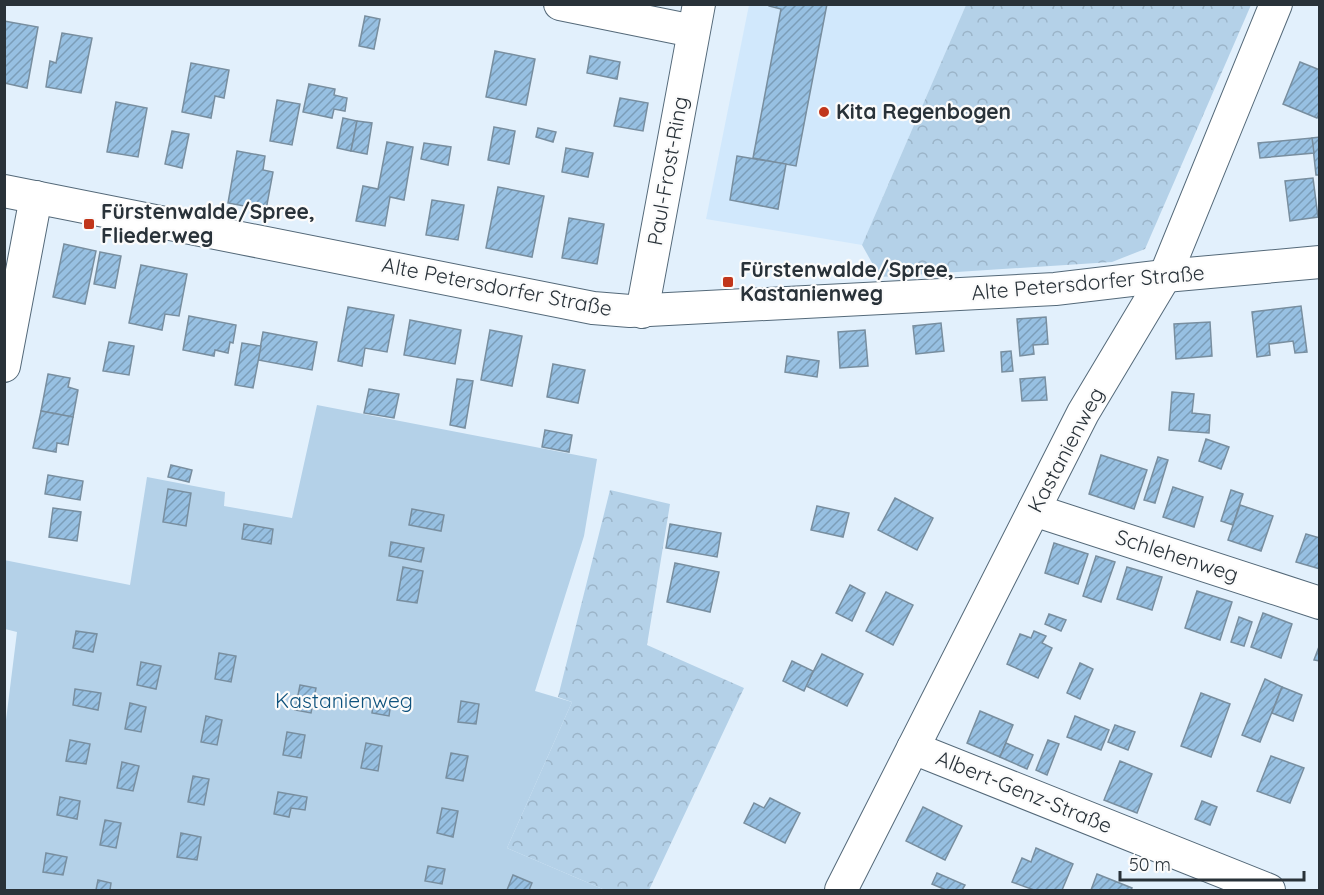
<svg xmlns="http://www.w3.org/2000/svg" width="1324" height="895" font-family="Quicksand,sans-serif">
<style>
.built{fill:#d1e8fc}
.forest{fill:url(#forest-crowns)}
.green{fill:#b4d1e8}
.building{fill:url(#building-hatch);stroke:#788e9f;stroke-width:1.5}
.lines{fill:none;stroke-linecap:round;stroke-linejoin:round}
.minor-casing{stroke:#546979;stroke-width:34}
.minor{stroke:#fff;stroke-width:32}
.poi-dot{fill:#c1361b;stroke:#fbfbfb;stroke-width:2}
.labels{text-anchor:middle;stroke-width:4.5;stroke-linejoin:round;paint-order:stroke}
.poi-label{font-size:21px;font-weight:bold;fill:#293239;stroke:#fbfbfb;text-anchor:start}
.street-label{font-size:21px;fill:#293239;stroke:#fbfbfb}
.park-label{font-size:21px;fill:#0e527d;stroke:#fbfbfb}
</style>
<defs>
<pattern id="forest-crowns" width="20" height="18" patternUnits="userSpaceOnUse" patternTransform="scale(1.5)"><rect width="20" height="18" fill="#b4d1e8"/><path d="M2 6a3 3 0 1 1 6 0M12 15a3 3 0 1 1 6 0" fill="none" stroke="#9bb4c8"/></pattern>
<pattern id="building-hatch" width="6" height="6" patternUnits="userSpaceOnUse" patternTransform="scale(1.5)"><rect width="6" height="6" fill="#97c0e2"/><path d="M-1 1l2-2M0 6l6-6M5 7l2-2" fill="none" stroke="#7b9db8"/></pattern>
</defs>
<rect width="100%" height="100%" fill="#e2f0fc"/>
<!-- built -->
<polygon class="built" points="749,5 966,5 862,245 706,219"/>
<!-- forest -->
<g class="forest">
<polygon points="966,5 1251,5 1145,249 1112,262 880,277 862,245"/>
<polygon points="610,490 670,504 647,645 744,688 649,890 605,890 507,848 572,702 558,697"/>
</g>
<!-- green -->
<polygon class="green" points="317,405 597,459 584,536 535,691 572,702 507,848 605,890 5,890 4,736 17,632 5,629 4,560 130,585 147,477 225,492 224,506 292,518"/>
<!-- building -->
<g class="building">
<polygon points="769,4 827,4 796,166 753,158 781,9 769,6"/>
<polygon points="365,16 380,19 374,49 359,46"/>
<polygon points="4,21 38,27 27,88 4,83"/>
<polygon points="62,33 92,38 81,93 46,87 50,61 56,63"/>
<polygon points="495,51 535,59 526,105 486,97"/>
<polygon points="590,56 620,62 617,79 587,73"/>
<polygon points="1300,62 1320,70 1320,112 1317,118 1283,104"/>
<polygon points="191,63 229,70 224,98 215,96 211,118 182,112"/>
<polygon points="309,84 335,89 334,95 347,98 345,111 334,109 332,118 303,112"/>
<polygon points="620,98 648,103 643,131 614,126"/>
<polygon points="277,100 300,104 292,145 270,141"/>
<polygon points="116,102 147,108 138,157 107,152"/>
<polygon points="343,118 357,121 351,151 337,148"/>
<polygon points="357,121 372,123 367,154 351,151"/>
<polygon points="494,127 515,131 509,164 488,160"/>
<polygon points="538,128 556,132 553,142 536,137"/>
<polygon points="172,131 189,134 182,168 165,164"/>
<polygon points="1320,137 1320,175 1316,175 1312,138"/>
<polygon points="1312,138 1314,153 1260,158 1258,143"/>
<polygon points="387,142 413,147 404,200 390,197 385,226 356,221 363,186 378,189"/>
<polygon points="424,143 451,147 448,165 421,159"/>
<polygon points="566,148 593,153 588,177 562,172"/>
<polygon points="237,151 265,156 263,170 273,172 266,210 228,203"/>
<polygon points="737,156 786,164 778,209 730,200"/>
<polygon points="1313,178 1318,217 1290,221 1285,181"/>
<polygon points="498,187 544,196 532,257 486,248"/>
<polygon points="432,200 464,205 458,240 426,235"/>
<polygon points="569,218 604,224 597,264 562,258"/>
<polygon points="64,244 96,251 85,304 53,297"/>
<polygon points="100,252 121,256 115,288 94,284"/>
<polygon points="141,265 187,274 179,316 165,314 162,330 129,323"/>
<polygon points="1301,306 1307,352 1295,353 1293,341 1269,344 1270,355 1257,357 1252,312"/>
<polygon points="348,307 394,315 387,352 365,348 362,366 338,361"/>
<polygon points="189,316 236,325 233,343 230,342 228,353 215,350 214,356 183,350"/>
<polygon points="1046,317 1048,344 1033,345 1034,354 1020,356 1017,319"/>
<polygon points="410,320 461,330 455,364 404,355"/>
<polygon points="1210,322 1212,356 1176,359 1174,324"/>
<polygon points="941,323 944,351 916,354 913,326"/>
<polygon points="490,330 522,336 512,386 481,380"/>
<polygon points="865,330 868,366 840,368 838,332"/>
<polygon points="263,332 317,342 312,370 258,360"/>
<polygon points="109,342 134,346 129,375 103,371"/>
<polygon points="242,343 261,346 253,388 235,385"/>
<polygon points="1011,351 1013,371 1002,372 1001,352"/>
<polygon points="787,356 819,361 817,377 785,372"/>
<polygon points="553,364 585,370 578,403 547,397"/>
<polygon points="48,374 70,378 68,387 78,390 73,417 41,411"/>
<polygon points="1045,377 1047,400 1022,401 1020,379"/>
<polygon points="457,379 473,381 465,428 450,425"/>
<polygon points="369,389 399,394 394,418 364,413"/>
<polygon points="1172,392 1194,394 1192,413 1210,415 1209,433 1169,430"/>
<polygon points="41,411 73,417 68,445 57,443 56,452 33,448"/>
<polygon points="545,430 572,435 569,452 542,447"/>
<polygon points="1206,439 1229,447 1221,469 1199,461"/>
<polygon points="1101,455 1147,470 1134,509 1089,494"/>
<polygon points="1158,457 1168,460 1155,503 1144,500"/>
<polygon points="171,465 192,470 189,482 168,477"/>
<polygon points="48,475 83,481 80,500 45,494"/>
<polygon points="1173,487 1203,497 1194,527 1163,517"/>
<polygon points="168,489 191,493 186,526 163,522"/>
<polygon points="1231,490 1243,494 1233,525 1221,521"/>
<polygon points="895,498 933,518 917,550 878,530"/>
<polygon points="1240,505 1273,516 1261,551 1228,540"/>
<polygon points="817,506 849,513 843,537 811,530"/>
<polygon points="53,508 81,512 77,541 49,537"/>
<polygon points="412,509 444,515 441,531 409,525"/>
<polygon points="244,524 273,529 271,544 242,539"/>
<polygon points="670,524 721,533 717,557 666,548"/>
<polygon points="1306,534 1320,538 1320,569 1296,562"/>
<polygon points="391,542 424,548 421,562 389,556"/>
<polygon points="1054,543 1088,554 1078,584 1045,573"/>
<polygon points="1096,556 1115,562 1101,602 1083,596"/>
<polygon points="675,563 719,572 710,612 667,602"/>
<polygon points="403,567 423,571 417,603 397,600"/>
<polygon points="1127,567 1162,577 1152,610 1117,599"/>
<polygon points="850,585 865,593 852,621 836,613"/>
<polygon points="1197,591 1232,602 1220,640 1185,628"/>
<polygon points="886,592 913,605 893,645 866,631"/>
<polygon points="1263,613 1292,624 1281,658 1251,647"/>
<polygon points="1049,614 1066,620 1061,631 1045,624"/>
<polygon points="1239,617 1252,622 1244,646 1231,642"/>
<polygon points="76,631 97,634 93,652 73,648"/>
<polygon points="1034,631 1046,636 1042,643 1052,648 1038,678 1007,664 1020,634 1031,638"/>
<polygon points="1320,644 1320,661 1314,660"/>
<polygon points="219,653 236,656 231,682 215,679"/>
<polygon points="822,654 863,674 847,706 806,686"/>
<polygon points="792,661 813,671 804,691 783,681"/>
<polygon points="141,662 161,666 156,689 137,685"/>
<polygon points="1080,663 1093,669 1080,699 1067,693"/>
<polygon points="1265,679 1282,687 1260,742 1242,735"/>
<polygon points="300,685 316,688 311,713 295,710"/>
<polygon points="1282,687 1302,695 1293,721 1272,713"/>
<polygon points="75,689 101,693 98,710 73,705"/>
<polygon points="1201,693 1230,704 1211,757 1181,746"/>
<polygon points="374,699 391,702 389,716 372,713"/>
<polygon points="461,701 479,704 476,724 458,722"/>
<polygon points="130,703 146,707 141,732 125,729"/>
<polygon points="980,711 1013,725 1000,757 967,743"/>
<polygon points="206,716 222,720 217,745 201,742"/>
<polygon points="1075,716 1109,730 1101,750 1067,737"/>
<polygon points="1115,725 1135,732 1128,750 1108,742"/>
<polygon points="287,732 305,735 301,758 283,755"/>
<polygon points="70,740 90,744 86,764 66,761"/>
<polygon points="1048,740 1059,744 1047,775 1036,770"/>
<polygon points="366,743 382,746 378,771 361,768"/>
<polygon points="1006,743 1033,755 1027,769 1000,757"/>
<polygon points="451,753 468,756 463,781 446,778"/>
<polygon points="1271,756 1304,768 1290,803 1257,791"/>
<polygon points="1120,761 1152,774 1137,813 1104,800"/>
<polygon points="122,762 139,766 133,791 117,788"/>
<polygon points="193,776 209,779 204,805 188,802"/>
<polygon points="278,792 307,797 305,810 291,808 289,817 274,814"/>
<polygon points="60,797 80,801 77,819 57,815"/>
<polygon points="770,798 800,813 785,843 744,823 754,803 764,808"/>
<polygon points="1202,801 1217,807 1210,825 1195,819"/>
<polygon points="923,807 962,826 945,860 906,841"/>
<polygon points="442,808 458,811 453,837 437,833"/>
<polygon points="105,820 121,823 116,848 100,845"/>
<polygon points="181,833 201,837 197,860 177,857"/>
<polygon points="1036,848 1073,864 1062,890 1034,890 1012,882 1022,858 1031,862"/>
<polygon points="46,853 67,857 63,875 43,872"/>
<polygon points="428,866 445,869 442,884 425,881"/>
<polygon points="937,873 965,885 962,890 946,890 932,884"/>
<polygon points="1097,874 1132,888 1131,890 1091,890"/>
<polygon points="513,875 532,883 529,890 507,890"/>
<polygon points="98,880 111,883 110,890 115,890 96,890"/>
</g>
<g class="lines">
<!-- minor casing -->
<g class="minor-casing">
<g id="minor">
<polyline points="560,4 693,31"/>
<polyline points="4,191 593,308 630,311 1055,289 1165,276 1320,262"/>
<polyline points="642,312 699,4"/>
<polyline points="4,366 36,197"/>
<polyline points="1034,510 1320,603"/>
<polyline points="913,748 1269,890"/>
<polyline points="841,890 1083,413 1165,276 1276,4"/>
</g>
</g>
<!-- minor -->
<use href="#minor" class="minor"/>
</g>
<!-- markers -->
<g class="poi-dot">
<circle cx="824" cy="112" r="6"/>
<rect x="83" y="218" width="12" height="12" rx="3"/>
<rect x="722" y="276" width="12" height="12" rx="3"/>
</g>
<g class="labels">
<!-- poi labels -->
<g class="poi-label">
<text x="836" y="119">Kita Regenbogen</text>
<text x="101" y="219">Fürstenwalde/Spree,<tspan x="101" dy="24">Fliederweg</tspan></text>
<text x="740" y="277">Fürstenwalde/Spree,<tspan x="740" dy="24">Kastanienweg</tspan></text>
</g>
<!-- street labels -->
<g class="street-label">
<text transform="translate(668 171) rotate(-80)" y="7">Paul-Frost-Ring</text>
<text transform="translate(1088 283) rotate(-5)" y="7">Alte Petersdorfer Straße</text>
<text transform="translate(497 287) rotate(11)" y="7">Alte Petersdorfer Straße</text>
<text transform="translate(1066 450) rotate(-62)" y="7">Kastanienweg</text>
<text transform="translate(1177 556) rotate(18)" y="7">Schlehenweg</text>
<text transform="translate(1024 792) rotate(22)" y="7">Albert-Genz-Straße</text>
</g>
<!-- park labels -->
<g class="park-label">
<text x="344" y="708">Kastanienweg</text>
</g>
</g>
<!-- border -->
<rect width="1324" height="895" fill="none" stroke="#293239" stroke-width="12"/>
<!-- scale -->
<path d="M1120 871v9h184v-9" fill="none" stroke="#293239" stroke-width="3"/>
<text x="1129" y="871" font-size="18" fill="#293239" stroke="#fbfbfb" stroke-width="4.5" paint-order="stroke">50 m</text>
</svg>
